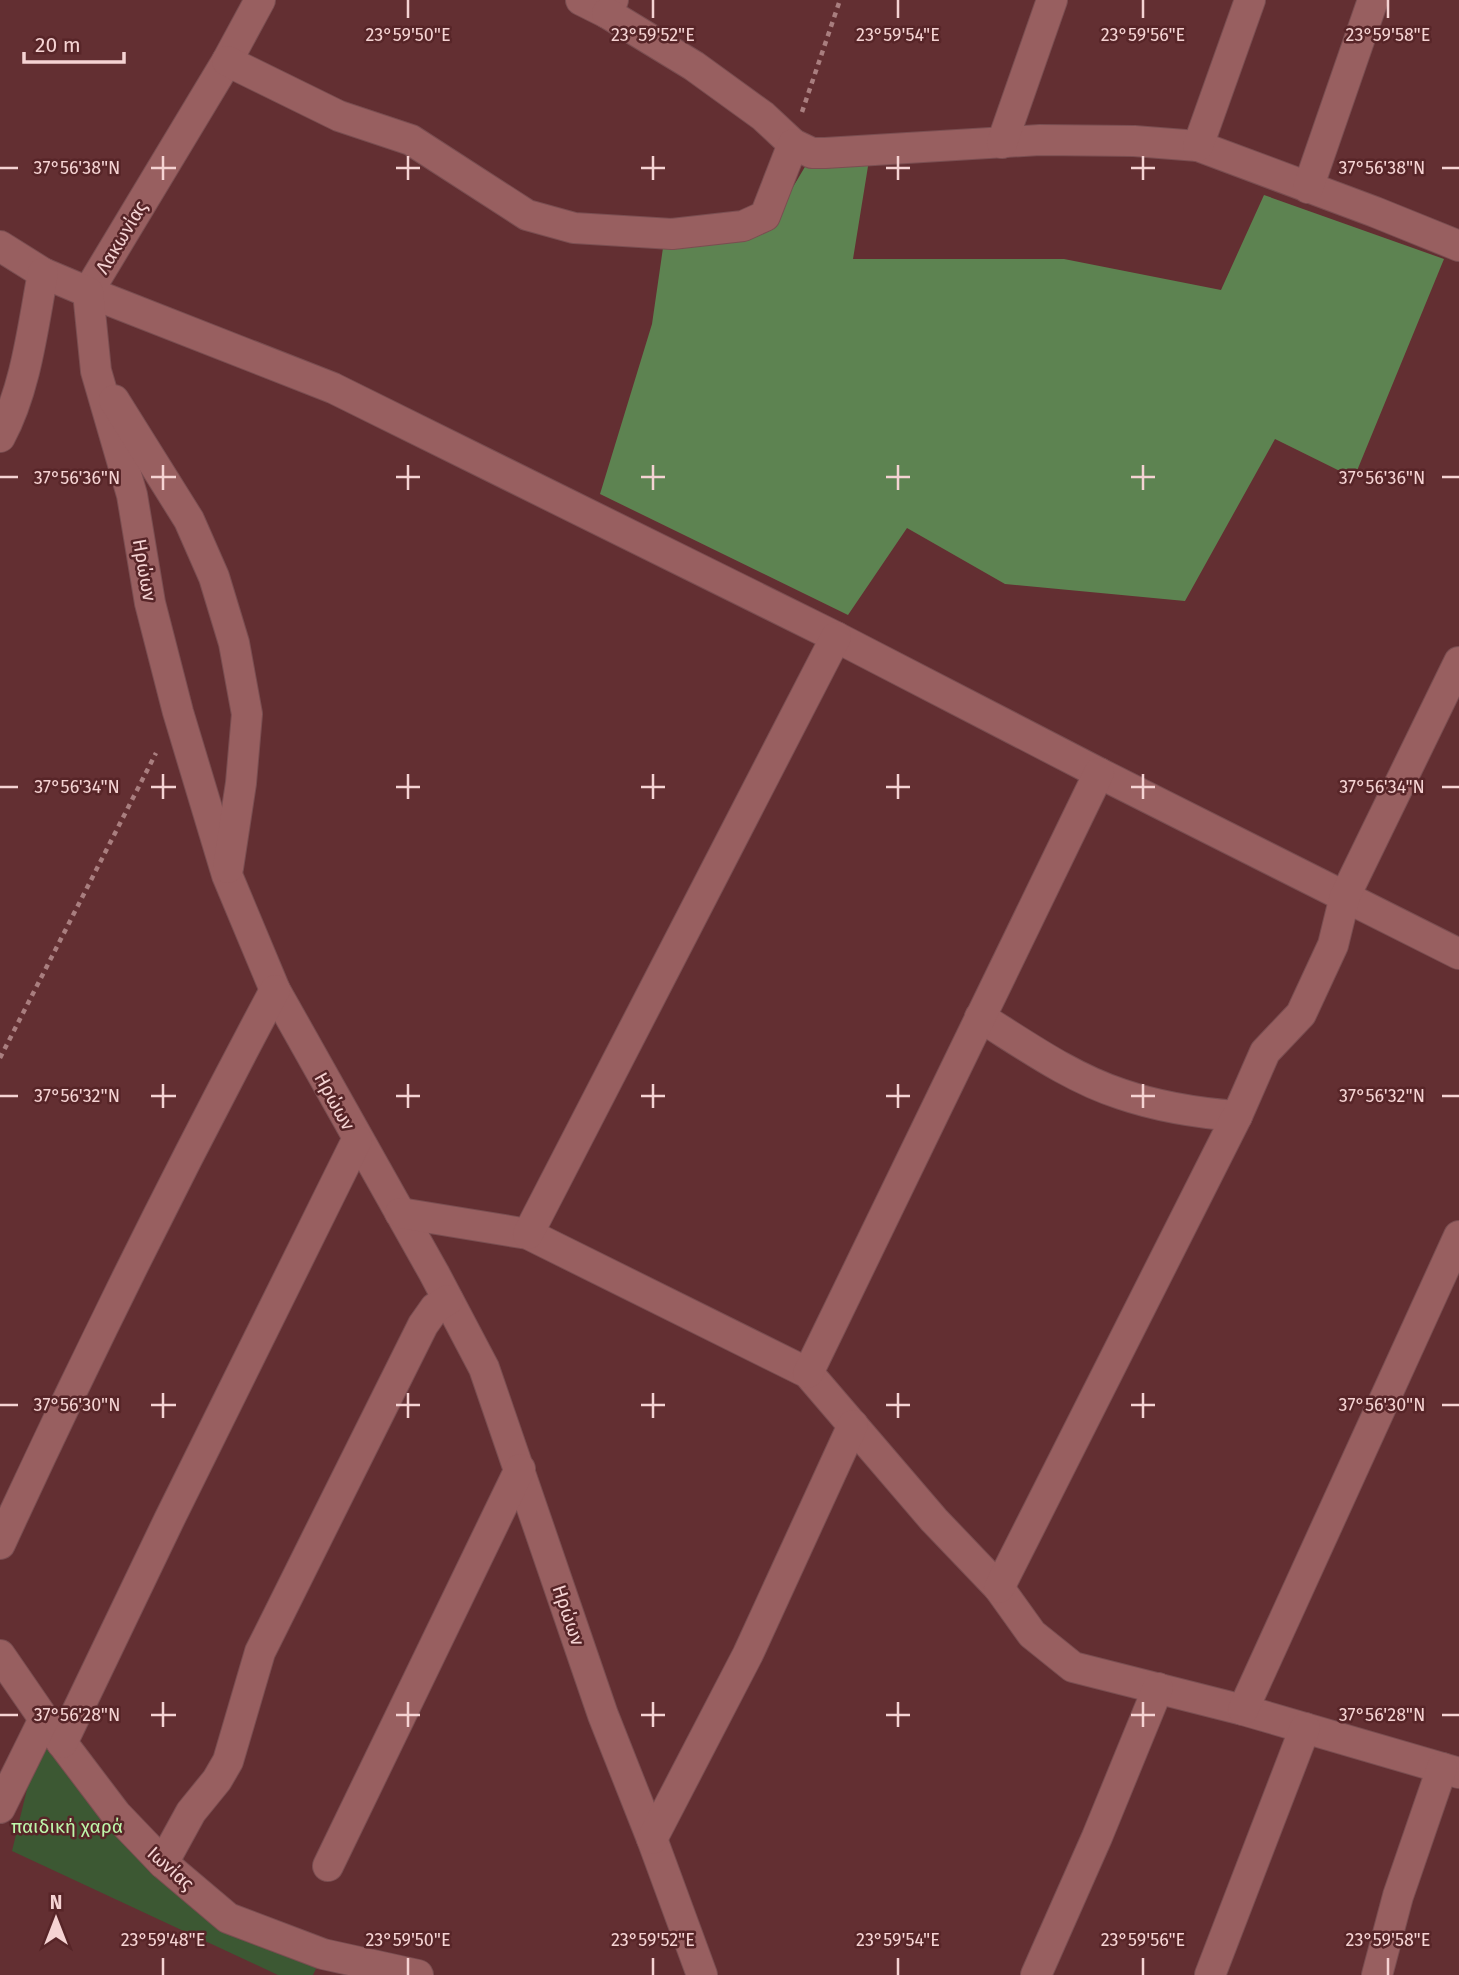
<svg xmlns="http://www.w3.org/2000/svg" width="1459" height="1975" font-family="'Fira Sans',sans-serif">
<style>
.green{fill:#3c5833}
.forest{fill:#5d8351}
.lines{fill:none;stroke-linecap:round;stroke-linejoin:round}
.minor-casing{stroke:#7a4e51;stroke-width:32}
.path{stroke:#a97e7f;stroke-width:4.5;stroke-dasharray:5 5;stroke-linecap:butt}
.minor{stroke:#985f60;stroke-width:30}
.ticks{fill:none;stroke:#f5d3d3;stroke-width:2.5}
.labels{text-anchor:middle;stroke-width:5;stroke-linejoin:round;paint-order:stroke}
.street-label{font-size:19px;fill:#f5d3d3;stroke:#572528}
.park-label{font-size:19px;fill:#bdf6aa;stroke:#572528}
.ticks-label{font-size:18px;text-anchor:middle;fill:#f5d3d3;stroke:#572528;stroke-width:5;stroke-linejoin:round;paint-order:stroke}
</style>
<rect width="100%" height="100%" fill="#632f32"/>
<!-- green -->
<polygon class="green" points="44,1719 228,1918 323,1954 313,1975 278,1975 12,1851"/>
<!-- forest -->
<polygon class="forest" points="870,154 853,259 1064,259 1221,290 1264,195 1444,259 1354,478 1275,439 1185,601 1005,584 907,528 848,615 600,494 652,324 665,234 774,219 809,160"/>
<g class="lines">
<!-- minor casing -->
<g class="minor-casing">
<g id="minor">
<polyline points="260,0 227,61 88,292 333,388 836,637 1099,773 1459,954"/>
<polyline points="581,0 607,13 613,0"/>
<polyline points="607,13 694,66 763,116 793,144"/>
<polyline points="227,61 339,116 411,140 527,215 574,228 672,234 743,226 765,216 793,144 812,153 825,153 1040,140 1134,141 1198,146 1375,212 1459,246"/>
<polyline points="1002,143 1052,0"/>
<polyline points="1198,146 1250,0"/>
<polyline points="1308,188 1373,0"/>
<polyline points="0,246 43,273 88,292 96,371 132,495 150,603 178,712 227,875 275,990 434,1273 484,1368 603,1715 652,1839 702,1975"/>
<polyline points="114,400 189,520 214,577 234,643 247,714 241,783 228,868"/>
<path d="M0 437C26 389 33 326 43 273"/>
<path d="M980 1017C1025 1045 1071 1078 1121 1094 1159 1107 1198 1113 1237 1116"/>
<polyline points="400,1213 528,1234 808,1373 934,1520 999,1588 1032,1634 1073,1667 1243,1710 1459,1773"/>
<polyline points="528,1234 836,637"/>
<polyline points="808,1373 1099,773"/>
<path d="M0 1544C86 1357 178 1172 275 990"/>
<polyline points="999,1588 1237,1116 1265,1052 1301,1014 1333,945 1345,896 1459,662"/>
<polyline points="0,1655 44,1719 116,1814 163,1863 228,1918 323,1954 418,1975"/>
<polyline points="1243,1710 1459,1236"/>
<polyline points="62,1743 169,1520 357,1140"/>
<polyline points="0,1808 44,1719"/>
<polyline points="652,1839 748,1654 853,1425"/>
<polyline points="163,1863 191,1812 217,1780 228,1761 260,1652 423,1325 435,1308 448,1300"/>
<polyline points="328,1866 520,1469"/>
<polyline points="1036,1975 1097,1837 1158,1688"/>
<polyline points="1210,1975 1305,1728"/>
<polyline points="1377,1975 1398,1896 1442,1768"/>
</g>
</g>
<!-- path -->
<g class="path">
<polyline points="802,112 840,0"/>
<polyline points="0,1058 156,753"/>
</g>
<!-- minor -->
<use href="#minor" class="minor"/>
</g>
<!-- ticks -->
<path class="ticks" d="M408 0V18M653 0V18M898 0V18M1143 0V18M1388 0V18M163 156V180M408 156V180M653 156V180M898 156V180M1143 156V180M0 168H18M151 168H176M396 168H420M641 168H665M886 168H910M1131 168H1155M1442 168H1459M163 465V490M408 465V490M653 465V490M898 465V490M1143 465V490M0 477H18M151 477H176M396 477H420M641 477H665M886 477H910M1131 477H1155M1442 477H1459M163 774V799M408 774V799M653 774V799M898 774V799M1143 774V799M0 787H18M151 787H176M396 787H420M641 787H665M886 787H910M1131 787H1155M1442 787H1459M163 1084V1108M408 1084V1108M653 1084V1108M898 1084V1108M1143 1084V1108M0 1096H18M151 1096H176M396 1096H420M641 1096H665M886 1096H910M1131 1096H1155M1442 1096H1459M163 1393V1418M408 1393V1418M653 1393V1418M898 1393V1418M1143 1393V1418M0 1405H18M151 1405H176M396 1405H420M641 1405H665M886 1405H910M1131 1405H1155M1442 1405H1459M163 1702V1727M408 1702V1727M653 1702V1727M898 1702V1727M1143 1702V1727M0 1715H18M151 1715H176M396 1715H420M641 1715H665M886 1715H910M1131 1715H1155M1442 1715H1459M163 1958V1975M408 1958V1975M653 1958V1975M898 1958V1975M1143 1958V1975M1388 1958V1975"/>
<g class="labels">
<!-- street labels -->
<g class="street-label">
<text transform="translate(121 237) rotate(-59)" y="7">Λακωνίας</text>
<text transform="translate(145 570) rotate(80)" y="7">Ηρώων</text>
<text transform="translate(335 1101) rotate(61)" y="7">Ηρώων</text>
<text transform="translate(569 1615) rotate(71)" y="7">Ηρώων</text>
<text transform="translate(171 1868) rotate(42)" y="7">Ιωνίας</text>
</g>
<!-- park labels -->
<g class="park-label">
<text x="67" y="1833">παιδική χαρά</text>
</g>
</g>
<g class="ticks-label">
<text x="408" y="41">23°59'50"E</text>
<text x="653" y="41">23°59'52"E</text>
<text x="898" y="41">23°59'54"E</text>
<text x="1143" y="41">23°59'56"E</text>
<text x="1388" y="41">23°59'58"E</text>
<text x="77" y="174">37°56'38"N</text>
<text x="1382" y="174">37°56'38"N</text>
<text x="77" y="484">37°56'36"N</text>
<text x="1382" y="484">37°56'36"N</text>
<text x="77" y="793">37°56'34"N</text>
<text x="1382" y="793">37°56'34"N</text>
<text x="77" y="1102">37°56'32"N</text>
<text x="1382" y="1102">37°56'32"N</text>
<text x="77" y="1411">37°56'30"N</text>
<text x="1382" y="1411">37°56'30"N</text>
<text x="77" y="1721">37°56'28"N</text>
<text x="1382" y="1721">37°56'28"N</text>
<text x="163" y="1946">23°59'48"E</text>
<text x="408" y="1946">23°59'50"E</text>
<text x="653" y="1946">23°59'52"E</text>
<text x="898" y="1946">23°59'54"E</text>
<text x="1143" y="1946">23°59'56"E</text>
<text x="1388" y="1946">23°59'58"E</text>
</g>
<!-- north arrow -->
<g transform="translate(56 1919)" stroke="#572528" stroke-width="5" paint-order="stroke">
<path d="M0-5L12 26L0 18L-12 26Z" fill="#f5d3d3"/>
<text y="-10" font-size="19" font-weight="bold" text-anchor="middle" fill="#f5d3d3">N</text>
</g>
<!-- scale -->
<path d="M24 52v10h100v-10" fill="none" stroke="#f5d3d3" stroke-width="3.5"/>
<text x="35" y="52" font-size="21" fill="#f5d3d3" stroke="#572528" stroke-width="5" paint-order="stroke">20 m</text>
</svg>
